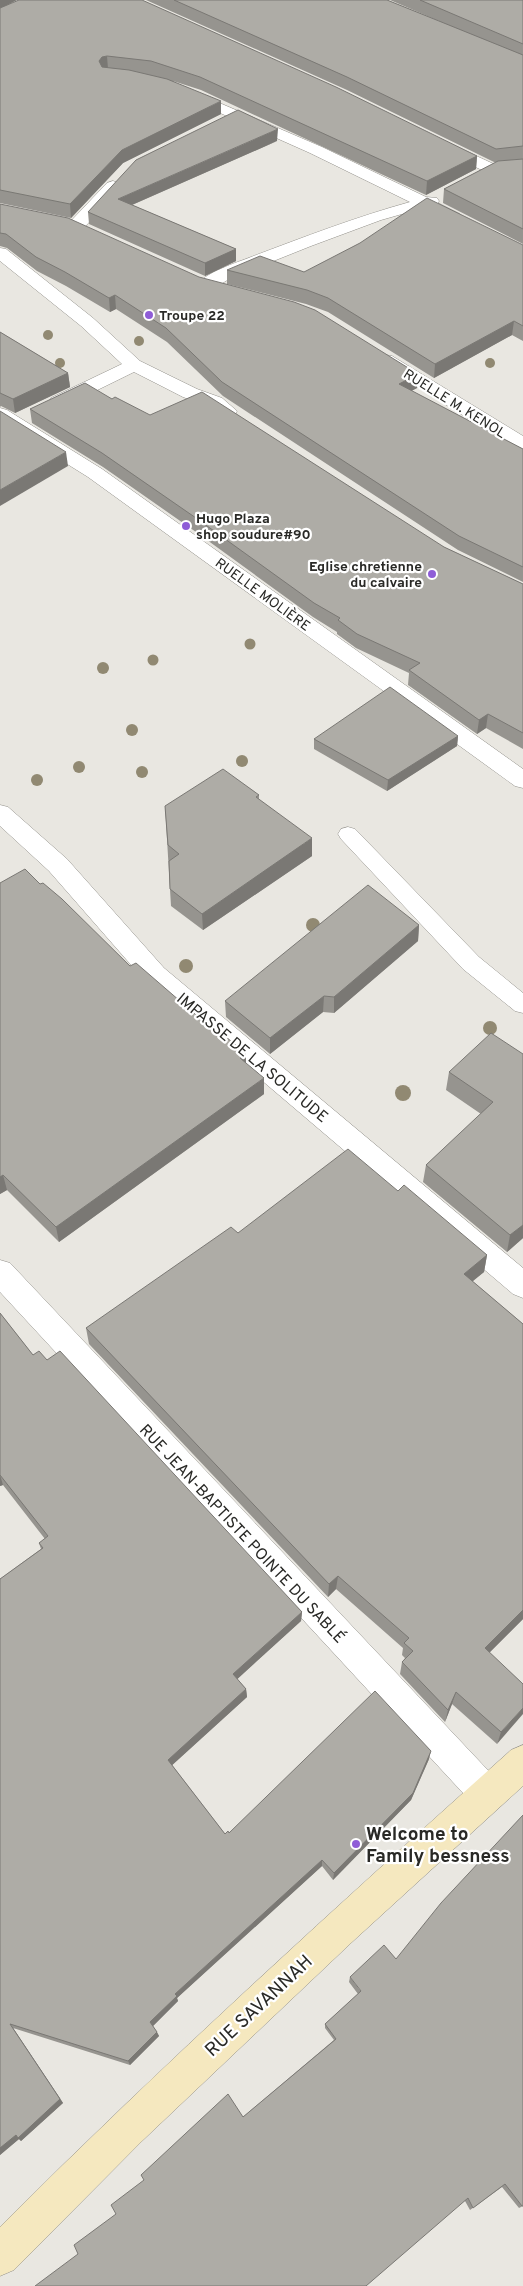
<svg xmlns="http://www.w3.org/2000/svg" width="523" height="2286" font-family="Overpass,sans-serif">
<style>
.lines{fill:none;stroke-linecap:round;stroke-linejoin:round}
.lane-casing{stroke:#92908a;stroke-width:1}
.street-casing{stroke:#92908a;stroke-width:1}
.secondary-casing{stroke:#92908a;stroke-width:1}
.lane{fill:#fff;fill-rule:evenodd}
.street{fill:#fff;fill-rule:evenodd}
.secondary{fill:#f5e8bf;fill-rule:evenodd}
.tree{fill:#918972}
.wall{fill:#96948f}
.shaded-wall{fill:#7a7874}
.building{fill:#aeaca6;stroke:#7a7874}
.poi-dot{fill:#8f5dd7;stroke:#fff;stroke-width:2}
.labels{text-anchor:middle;stroke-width:4.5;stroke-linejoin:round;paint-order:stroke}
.far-poi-label{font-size:14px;font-weight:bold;fill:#292926;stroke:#fff;text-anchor:start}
.far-street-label{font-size:14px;fill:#292926;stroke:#fff}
.street-label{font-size:16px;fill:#292926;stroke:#fff}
.near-poi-label{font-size:19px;font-weight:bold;fill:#292926;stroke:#fff;text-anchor:start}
.near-street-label{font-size:19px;fill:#292926;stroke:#fff}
</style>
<rect width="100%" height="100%" fill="#e9e7e1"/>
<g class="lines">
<!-- lane casing -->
<g class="lane-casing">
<polygon id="lane" points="348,827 355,829 479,957 523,993 523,1013 515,1011 463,969 341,839 338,834 341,829"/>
</g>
<!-- street casing -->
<g class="street-casing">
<g id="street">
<path d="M187 89 322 147 426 197 437 198 439 201 438 203 460 214 462 217 460 220H448L423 208 381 220 311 246 231 278 212 289H200L197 285C206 272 236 263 251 257 304 237 356 217 410 202L310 153 182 96 180 93Z"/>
<polygon points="444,141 498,166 500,169 498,172 486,172 438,149 436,146 438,143"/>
<polygon points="113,181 119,183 121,186 119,189 82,230 70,230 68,226 70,222 107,183"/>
<polygon points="0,248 6,249 93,318 140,361 197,389 222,398 237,411 235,415 228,417 221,415 208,406 183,397 134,372 65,406 58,408 51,406 49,402 51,398 122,364 81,326 0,261"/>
<polygon points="386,355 392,356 523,436 523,450 516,448 380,364 377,360 380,356"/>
<polygon points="0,408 7,410 102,469 523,769 523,788 515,786 88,477 0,422"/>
<polygon points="0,805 8,807 67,859 164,968 523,1268 523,1298 513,1294 146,982 49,871 0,826"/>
<polygon points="0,1260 10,1263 499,1782 505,1794 499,1806 487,1812 475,1806 0,1292"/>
</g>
</g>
<!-- secondary casing -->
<g class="secondary-casing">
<path id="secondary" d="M523 1745V1786L351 1943 141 2142 14 2270 0 2276V2227C165 2062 337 1906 511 1750Z"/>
</g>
<!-- lane -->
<use href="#lane" class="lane"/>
<!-- street -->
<use href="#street" class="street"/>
<!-- secondary -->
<use href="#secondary" class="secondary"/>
</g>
<!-- trees -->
<g class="tree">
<circle cx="48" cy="335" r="5"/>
<circle cx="139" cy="341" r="5"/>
<circle cx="60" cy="363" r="5"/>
<circle cx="490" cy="363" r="5"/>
<circle cx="250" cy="644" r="5.5"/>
<circle cx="153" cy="660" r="5.5"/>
<circle cx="103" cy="668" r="6"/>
<circle cx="132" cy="730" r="6"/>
<circle cx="242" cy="761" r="6"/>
<circle cx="79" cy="767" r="6"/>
<circle cx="142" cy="772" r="6"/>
<circle cx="37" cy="780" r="6"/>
<circle cx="313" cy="925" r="7"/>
<circle cx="186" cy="966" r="7"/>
<circle cx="490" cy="1028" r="7"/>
<circle cx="403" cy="1093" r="8"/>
</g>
<!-- wall -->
<g class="wall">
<polygon points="0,0 7,5 477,156 476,169 426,195 201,90 173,81 221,114 123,163 71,218 0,203"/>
<polygon points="146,0 387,0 439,21 390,0 523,0 523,244 443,203 444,189 497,162 494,162 347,90"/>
<polygon points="277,141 132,205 236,249 236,261 205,276 89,224 88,212"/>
<polygon points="0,204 417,388 411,391 523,449 523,582 458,550 223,396 167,342 116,309 110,312 66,286 37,271 7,248 0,246"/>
<polygon points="523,245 523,341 512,335 434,378 328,312 306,304 227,284 227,270 304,272"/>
<polygon points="0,332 68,373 70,387 15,413 1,406 0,407"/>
<polygon points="112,399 444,547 523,584 523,749 486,728 477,734 408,685 409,673 356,648 337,634 337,632 313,617 196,532 103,467 32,423 30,409"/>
<polygon points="458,736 457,746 387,791 314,749 314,739"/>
<polygon points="259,795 259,799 312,856 203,930 171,906 165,806"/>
<polygon points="0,883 130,966 246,1054 246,1063 264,1094 59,1242 7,1190 0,1194"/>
<polygon points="419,925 418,941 334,1013 323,1012 270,1054 226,1017 225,1001"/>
<polygon points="523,1054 523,1238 507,1252 423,1182 426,1165 481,1114 446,1090 449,1072"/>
<polygon points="398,1191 487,1255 484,1272 472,1281 523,1324 523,1619 489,1653 523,1684 497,1744 452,1704 445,1722 400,1674 402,1662 405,1658 402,1655 403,1648 336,1589 328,1597 89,1344 86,1328 238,1233"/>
<polygon points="0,1313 33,1355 47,1360 302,1612 301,1621 237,1679 246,1689 247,1697 172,1765 225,1834 429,1759 411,1800 333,1880 322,1866 177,1998 178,2001 153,2026 159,2036 130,2065 13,2028 63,2103 21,2141 19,2139 0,2155 0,1579 41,1549 39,1543 45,1539 3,1485 0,1486"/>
<polygon points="350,1977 523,2206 519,2208 502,2187 470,2210 465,2201 78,2254 243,2117 334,2040 325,2028 325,2024 358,1994 349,1982"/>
</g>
<!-- shaded-wall -->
<g class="shaded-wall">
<polygon points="0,0 17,0 0,9"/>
<polygon points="107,56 108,69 103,70 99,61 102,57"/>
<polygon points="221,101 221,114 123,163 71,218 70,204 122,150"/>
<polygon points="278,129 277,141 118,211 118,199"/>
<polygon points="477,156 476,169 426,195 427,181"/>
<polygon points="236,249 236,261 205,276 205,263"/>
<polygon points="115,295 116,309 110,312 109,298"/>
<polygon points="514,321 512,335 434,378 435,364"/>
<polygon points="68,373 70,387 15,413 13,399"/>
<polygon points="418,374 417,388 398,398 399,384"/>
<polygon points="66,452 68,466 0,506 0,490"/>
<polygon points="488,714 486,728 477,734 479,720"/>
<polygon points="458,736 457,746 387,791 388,780"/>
<polygon points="312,838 312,856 203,930 202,914"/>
<polygon points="419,925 418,941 334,1013 334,997"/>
<polygon points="324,996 323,1012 270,1054 270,1038"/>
<polygon points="246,1054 246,1070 240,1058"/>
<polygon points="264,1078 264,1094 59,1242 56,1227"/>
<polygon points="3,1175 7,1190 0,1194 0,1177"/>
<polygon points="523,1225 523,1238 507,1252 510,1235"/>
<polygon points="487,1255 484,1272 461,1291 464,1274"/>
<polygon points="0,1475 3,1485 0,1486"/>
<polygon points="338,1576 336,1589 328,1597 329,1584"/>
<polygon points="523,1610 523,1619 481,1661 485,1648"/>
<polygon points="302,1612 301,1621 233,1683 233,1674"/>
<polygon points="246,1689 247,1697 169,1768 168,1760"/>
<polygon points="456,1692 452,1704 445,1722 448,1710"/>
<polygon points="523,1708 523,1714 497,1744 501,1732"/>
<polygon points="431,1751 429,1759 411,1800 333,1880 334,1873"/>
<polygon points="322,1860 322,1866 177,1998 178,2001 152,2027 150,2022 175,1994"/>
<polygon points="13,2028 63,2103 21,2141 19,2139 0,2155 0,2148"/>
<polygon points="157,2032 159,2036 130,2065 128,2061"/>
</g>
<!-- building -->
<g class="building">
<polygon points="19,0 142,0 336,87 477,156 427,181 200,77 151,61 107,56 102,57 99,61 102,67 129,70 167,79 221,101 122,150 70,204 0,190 0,8"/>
<polygon points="174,0 387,0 523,55 523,146 496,149 347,77"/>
<polygon points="420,0 523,0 523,44"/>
<polygon points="238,110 278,129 118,199 236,249 205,263 88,212 136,160"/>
<polygon points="523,159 523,229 444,189 498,161"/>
<polygon points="427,198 523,245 523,326 514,321 435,364 328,298 307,290 227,270 260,256 304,272 360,243"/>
<polygon points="0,204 68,218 199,277 294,302 315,310 418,374 399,384 523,449 523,567 459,536 222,382 166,328 115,295 109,298 65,272 36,257 6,234 0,233"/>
<polygon points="0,332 68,373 13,399 0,393"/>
<polygon points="85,383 112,399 115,397 150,415 202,392 444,547 523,584 523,733 488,714 479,720 409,670 420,663 357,634 338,620 340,618 314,603 196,518 102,453 30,409"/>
<polygon points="0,411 66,452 0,490"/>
<polygon points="390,687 458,736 388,780 314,739"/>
<polygon points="223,769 259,795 256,797 312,838 202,914 170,889 169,861 179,854 168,845 165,806"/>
<polygon points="25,869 40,884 43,883 62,899 130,966 136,963 202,1020 204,1018 246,1054 240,1058 264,1078 56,1227 3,1175 0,1177 0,883"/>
<polygon points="368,885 419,925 334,997 324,996 270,1038 225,1001"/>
<polygon points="491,1033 523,1054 523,1225 510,1235 426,1165 493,1102 449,1072"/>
<polygon points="348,1149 398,1191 404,1185 487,1255 464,1274 523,1324 523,1610 485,1648 523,1684 523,1708 501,1732 456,1692 448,1710 402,1662 413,1651 404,1643 409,1638 338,1576 329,1584 86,1328 231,1227 238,1233"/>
<polygon points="0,1313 33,1355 39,1351 47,1360 60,1351 302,1612 233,1674 246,1689 168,1760 225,1834 228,1831 229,1833 375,1691 431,1751 413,1793 334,1873 322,1860 175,1994 177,1996 150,2022 157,2032 128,2061 10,2024 60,2099 18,2138 16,2135 0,2148 0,1579 43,1548 39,1543 48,1536 0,1475"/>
<polygon points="523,1815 523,2206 522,2206 505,2184 473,2208 468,2198 366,2286 35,2286 78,2254 74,2245 116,2214 111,2205 144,2180 141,2175 228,2094 243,2117 336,2039 325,2024 361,1991 350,1977 384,1945 396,1959 441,1903"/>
</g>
<!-- markers -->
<g class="poi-dot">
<circle cx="149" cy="315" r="5"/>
<circle cx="186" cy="526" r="5"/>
<circle cx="432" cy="574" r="5"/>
<circle cx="356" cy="1844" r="5"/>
</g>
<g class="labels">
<!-- far-poi labels -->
<g class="far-poi-label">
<text x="159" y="320">Troupe 22</text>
<text x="196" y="523">Hugo Plaza<tspan x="196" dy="16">shop soudure#90</tspan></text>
<text x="422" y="571" text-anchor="end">Eglise chretienne<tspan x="422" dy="16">du calvaire</tspan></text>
</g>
<!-- far-street labels -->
<g class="far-street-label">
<text transform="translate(455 403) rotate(32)" y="5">RUELLE M. KENOL</text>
<text transform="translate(263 594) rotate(36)" y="5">RUELLE MOLIÈRE</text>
</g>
<!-- street labels -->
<g class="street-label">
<text transform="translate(253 1057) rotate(40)" y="6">IMPASSE DE LA SOLITUDE</text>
<text transform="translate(243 1533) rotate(47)" y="6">RUE JEAN-BAPTISTE POINTE DU SABLÉ</text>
</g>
<!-- near-poi labels -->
<g class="near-poi-label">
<text x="366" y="1840">Welcome to<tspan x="366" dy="22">Family bessness</tspan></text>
</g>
<!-- near-street labels -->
<g class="near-street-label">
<text transform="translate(258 2005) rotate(-43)" y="7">RUE SAVANNAH</text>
</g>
</g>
</svg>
